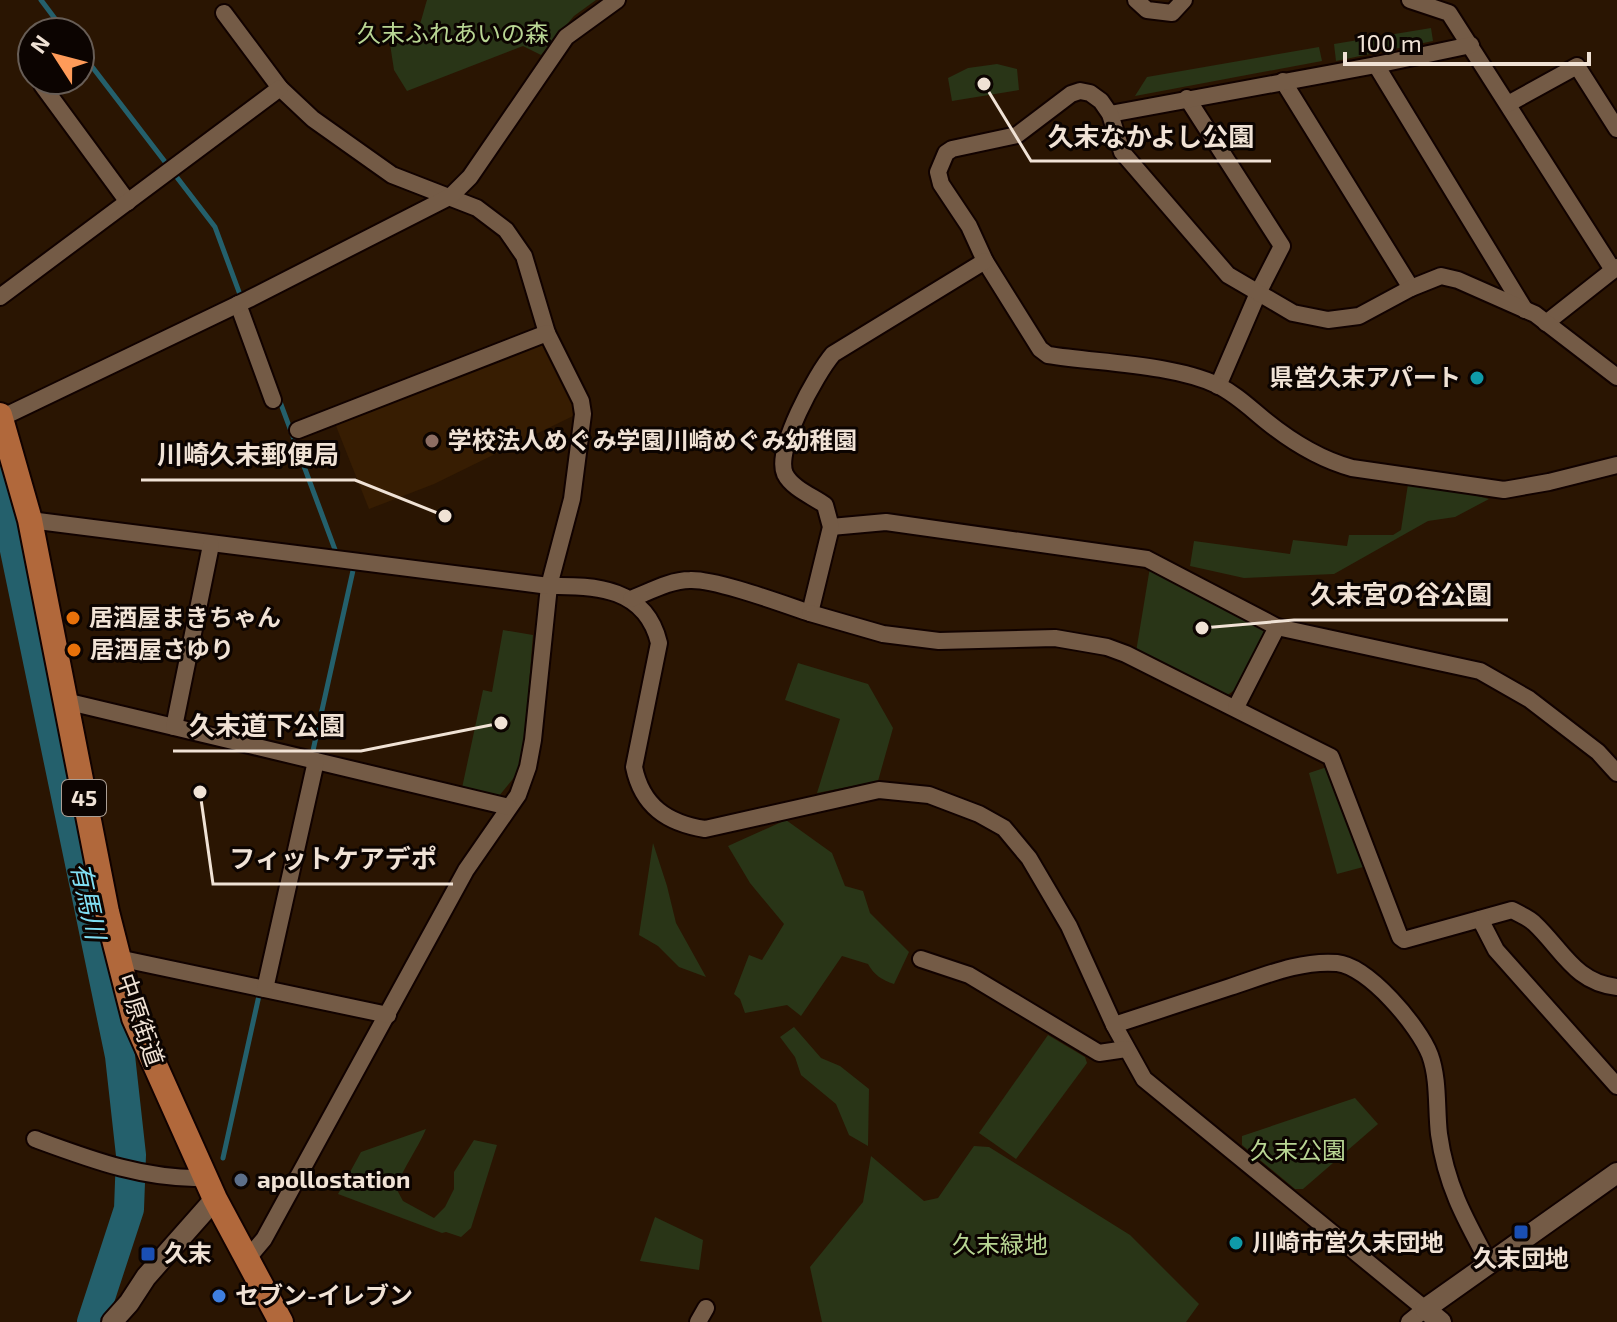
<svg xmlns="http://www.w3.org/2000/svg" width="1617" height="1322" font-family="'Exo 2','Noto Sans JP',sans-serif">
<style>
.built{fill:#371d02}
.green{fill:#293517}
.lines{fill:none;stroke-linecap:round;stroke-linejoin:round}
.stream{stroke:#24606c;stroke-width:5}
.river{stroke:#24606c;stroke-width:30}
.minor-casing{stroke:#110200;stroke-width:20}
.tertiary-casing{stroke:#110200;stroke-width:24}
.primary-casing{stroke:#110200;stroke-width:28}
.minor{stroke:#745b46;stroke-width:16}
.tertiary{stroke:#745b46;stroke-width:20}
.primary{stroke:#b1683b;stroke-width:24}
.culture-dot{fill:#0f9aa8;stroke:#0c0401;stroke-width:3}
.education-dot{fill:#8d6e63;stroke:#0c0401;stroke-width:3}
.food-dot{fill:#e8710a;stroke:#0c0401;stroke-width:3}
.service-dot{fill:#5c6f8a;stroke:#0c0401;stroke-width:3}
.transit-dot{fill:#1a4fb4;stroke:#0c0401;stroke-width:3}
.shop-dot{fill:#3f7fe0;stroke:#0c0401;stroke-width:3}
.labels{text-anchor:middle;stroke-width:6;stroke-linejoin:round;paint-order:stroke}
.shield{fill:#0c0401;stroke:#ac9f95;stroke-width:2}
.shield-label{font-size:22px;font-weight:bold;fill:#f0e2d5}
.park-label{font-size:24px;fill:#b8d593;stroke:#0c0401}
.poi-label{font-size:24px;font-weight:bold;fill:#f0e2d5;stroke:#0c0401;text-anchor:start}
.street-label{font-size:24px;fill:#f0e2d5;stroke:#0c0401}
.water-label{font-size:26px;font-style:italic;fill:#80def3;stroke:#0c0401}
.leader{fill:none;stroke:#f0e2d5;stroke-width:3}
.callout-dot{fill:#f0e2d5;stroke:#0c0401;stroke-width:3}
.callout-label{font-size:26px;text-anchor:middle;font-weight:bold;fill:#f0e2d5;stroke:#0c0401;stroke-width:6;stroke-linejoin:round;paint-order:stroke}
</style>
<rect width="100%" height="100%" fill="#2a1502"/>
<!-- built -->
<polygon class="built" points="543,340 572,403 573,416 434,484 369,509 334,421"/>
<!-- green -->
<g class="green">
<path d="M427 0H596L574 16 541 55 523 46 407 91 394 70 390 44C420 42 419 25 427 0Z"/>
<polygon points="1431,28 1433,41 1336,61 1334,44"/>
<polygon points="1319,47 1322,61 1135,96 1147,77"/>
<polygon points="997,64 1017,69 1019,90 952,101 948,78 968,68"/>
<polygon points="1408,484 1447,488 1489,499 1455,517 1428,521 1334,574 1244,578 1190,566 1194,541 1290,554 1293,540 1347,546 1349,535 1393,535 1401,530"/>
<polygon points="1150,567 1262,624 1264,632 1239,687 1226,696 1136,652"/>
<polygon points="503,630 533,635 524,747 516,775 499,796 462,788 483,690 492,692"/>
<polygon points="798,663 868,684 893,728 878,781 817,793 840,719 785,700"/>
<polygon points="1333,765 1367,866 1337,874 1309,773"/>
<path d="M786 820 832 853 845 886 863 891 870 913 909 952 894 984C882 980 874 975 868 964L842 956 801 1016 787 1005 745 1013 740 999 734 994 749 955 762 960 784 924 750 883 728 846Z"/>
<polygon points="653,843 667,886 676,923 706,977 679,967 658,946 639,935"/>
<polygon points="794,1027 821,1058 840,1066 869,1089 868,1146 849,1135 836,1104 801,1075 795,1057 780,1037"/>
<polygon points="1048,1035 1085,1057 1087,1063 1016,1159 979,1133"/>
<polygon points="1355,1098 1378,1124 1303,1189 1295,1189 1242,1145 1242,1136"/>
<path d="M426 1129C417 1150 404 1166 396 1188L403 1201 434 1218 445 1207 454 1189V1172L474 1140 497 1145 471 1228 461 1237 446 1232 442 1233 338 1194 361 1152Z"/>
<polygon points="974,1146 989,1147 1130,1235 1199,1304 1186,1322 822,1322 810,1267 863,1202 871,1156 924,1201 938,1198"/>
<polygon points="655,1217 703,1240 699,1270 640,1261"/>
</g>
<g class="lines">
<!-- stream -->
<g class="stream">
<polyline points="41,0 65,32"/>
<polyline points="80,51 215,227 242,300"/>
<polyline points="279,399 337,555"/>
<polyline points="312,755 354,566"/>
<polyline points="223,1158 260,991"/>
</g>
<!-- river -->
<polyline class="river" points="0,478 120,1056 131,1155 129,1209 92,1322"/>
<!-- minor casing -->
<g class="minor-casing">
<g id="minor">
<polyline points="1136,0 1147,10 1172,13 1184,0"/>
<polyline points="1410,0 1449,13 1613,270"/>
<polyline points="224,13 280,88 313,119 392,175 477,208 506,230 524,256 547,333 581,401 583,414 572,499 549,586 533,740 528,767 518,795 466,870 264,1239 248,1258"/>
<polyline points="1376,65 1525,310"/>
<polyline points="1283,81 1411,288"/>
<polyline points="42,85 128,202"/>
<polyline points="1187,98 1282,246 1258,293 1218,386"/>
<polyline points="1508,104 1577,66 1617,129"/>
<polyline points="1110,114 1376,65 1471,45"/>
<polyline points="0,297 280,88"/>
<polyline points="238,304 273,400"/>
<polyline points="1546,323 1617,267"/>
<path d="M1617 377 1535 314 1458 280 1441 276 1411 288 1359 316 1328 320 1293 313 1228 275 1122 152 1110 114 1101 101 1090 93 1080 91 1071 94 1017 135 952 149 946 153 938 172 941 184 969 226 985 261 1040 349 1048 355C1099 363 1172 364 1217 385 1236 394 1250 408 1266 421 1292 442 1319 459 1352 468L1504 490 1549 482 1617 465"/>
<polyline points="1,418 249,299 451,196 470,177 566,37 617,0"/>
<polyline points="298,430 547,333"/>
<path d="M30 520 549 586C596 585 646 588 659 643L634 767C642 806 667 823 705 829L879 790 929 795 979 814 1004 828 1029 858 1069 926 1114 1025 1144 1079 1425 1309 1409 1322"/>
<polyline points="831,527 886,522 1147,559 1277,627 1480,671 1529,699 1598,752 1617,773"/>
<path d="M631 599C649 592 670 580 690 580 716 579 783 604 810 613L831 527 825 505C812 496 792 488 785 474 774 450 816 374 833 354L985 261"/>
<path d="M810 613 883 634 939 641 1055 638 1107 647 1126 654 1331 757 1400 937 1404 940 1512 910C1519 914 1528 917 1534 923 1562 949 1575 983 1617 987"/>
<polyline points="65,701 509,807"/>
<polyline points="1236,707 1277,627"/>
<polyline points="174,727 211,545"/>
<polyline points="1480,919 1496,950 1617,1086"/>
<polyline points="118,958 388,1015"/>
<polyline points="921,959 969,975 1099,1053 1126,1049"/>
<polyline points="265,989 316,761"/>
<path d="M1114 1025C1153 1012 1191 1000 1230 987 1264 976 1300 960 1337 963 1368 966 1419 1026 1430 1055 1439 1080 1436 1108 1439 1134 1446 1185 1465 1219 1489 1263"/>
<path d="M35 1139C92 1160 145 1180 207 1178"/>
<polyline points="698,1322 706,1308"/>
</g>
</g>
<!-- tertiary casing -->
<g class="tertiary-casing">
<g id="tertiary">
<polyline points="112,1322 129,1303 146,1277 215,1199"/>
<polyline points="1441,1322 1425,1309 1617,1173"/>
</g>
</g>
<!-- primary casing -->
<g class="primary-casing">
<polyline id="primary" points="0,415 30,520 107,912 134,1018 215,1199 281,1322"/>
</g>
<!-- minor -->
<use href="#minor" class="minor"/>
<!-- tertiary -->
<use href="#tertiary" class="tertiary"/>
<!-- primary -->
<use href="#primary" class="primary"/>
</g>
<!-- markers -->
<g class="culture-dot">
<circle cx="1477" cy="378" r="8"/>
<circle cx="1236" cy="1243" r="8"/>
</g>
<circle class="education-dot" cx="432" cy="441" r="8"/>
<g class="food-dot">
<circle cx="73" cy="618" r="8"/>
<circle cx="74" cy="650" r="8"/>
</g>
<circle class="service-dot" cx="241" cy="1180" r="8"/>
<g class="transit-dot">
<rect x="1513" y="1224" width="16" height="16" rx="4"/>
<rect x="140" y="1246" width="16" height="16" rx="4"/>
</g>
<circle class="shop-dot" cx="219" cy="1296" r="8"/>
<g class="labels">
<!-- shield labels -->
<rect class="shield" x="62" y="780" width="44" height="36" rx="6"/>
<g class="shield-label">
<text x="84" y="806">45</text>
</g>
<!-- park labels -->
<g class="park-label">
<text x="453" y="42">久末ふれあいの森</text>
<text x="1298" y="1159">久末公園</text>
<text x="1000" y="1253">久末緑地</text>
</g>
<!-- poi labels -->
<g class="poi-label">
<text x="1461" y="386" text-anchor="end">県営久末アパート</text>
<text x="448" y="449">学校法人めぐみ学園川崎めぐみ幼稚園</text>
<text x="89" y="626">居酒屋まきちゃん</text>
<text x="90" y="658">居酒屋さゆり</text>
<text x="257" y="1188">apollostation</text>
<text x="1252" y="1251">川崎市営久末団地</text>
<text x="164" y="1262">久末</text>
<text x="1521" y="1267" text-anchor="middle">久末団地</text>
<text x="235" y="1304">セブン-イレブン</text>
</g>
<!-- street labels -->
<g class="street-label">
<text transform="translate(140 1020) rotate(71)" y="8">中原街道</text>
</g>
<!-- water labels -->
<g class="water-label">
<text transform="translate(88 901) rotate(78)" y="9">有馬川</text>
</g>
</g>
<!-- callouts -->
<path class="leader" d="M984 84L1031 161H1271M445 516L355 480H141M1202 628L1294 620H1508M501 723L361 751H173M200 792L213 884H453"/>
<g class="callout-dot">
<circle cx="984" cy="84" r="8"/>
<circle cx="445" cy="516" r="8"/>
<circle cx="1202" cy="628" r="8"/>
<circle cx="501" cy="723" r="8"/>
<circle cx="200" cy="792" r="8"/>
</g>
<g class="callout-label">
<text x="1151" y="146">久末なかよし公園</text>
<text x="248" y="464">川崎久末郵便局</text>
<text x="1401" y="604">久末宮の谷公園</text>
<text x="267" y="735">久末道下公園</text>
<text x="333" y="868">フィットケアデポ</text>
</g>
<!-- north arrow -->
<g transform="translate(56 56) rotate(306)"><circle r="38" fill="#0c0401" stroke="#675d56" stroke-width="2"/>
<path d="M0-6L14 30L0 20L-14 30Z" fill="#fe9b59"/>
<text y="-12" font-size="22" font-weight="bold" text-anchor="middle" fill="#f0e2d5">N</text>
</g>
<!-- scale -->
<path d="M1345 52v12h244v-12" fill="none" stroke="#f0e2d5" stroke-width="4"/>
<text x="1357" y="52" font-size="24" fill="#f0e2d5" stroke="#0c0401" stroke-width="6" paint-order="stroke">100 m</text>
</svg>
